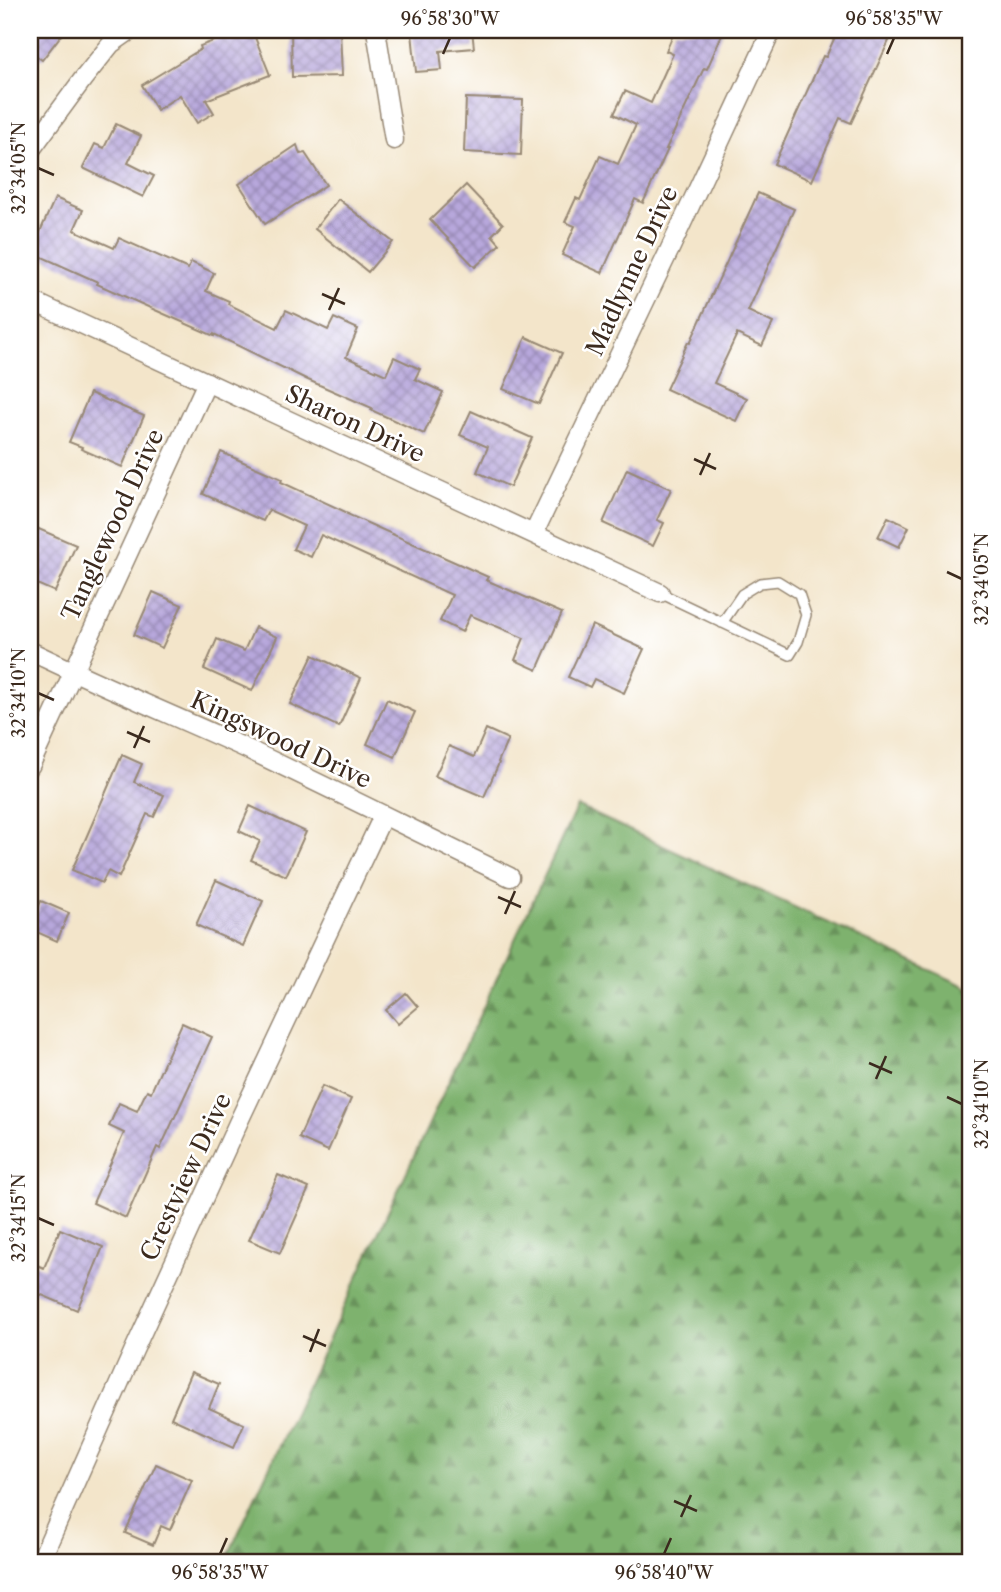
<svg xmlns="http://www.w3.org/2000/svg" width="1001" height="1592" font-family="'Libre Caslon Text',serif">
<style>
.forest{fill:url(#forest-firs);stroke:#5c6e46;stroke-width:2}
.building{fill:url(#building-cross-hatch)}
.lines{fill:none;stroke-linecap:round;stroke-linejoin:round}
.service-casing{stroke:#978874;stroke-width:12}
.minor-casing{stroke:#978874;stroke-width:21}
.service{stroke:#fff;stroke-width:9}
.minor{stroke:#fff;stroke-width:18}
.ticks{fill:none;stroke:#3b2a1e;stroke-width:2.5}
.labels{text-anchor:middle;stroke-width:5;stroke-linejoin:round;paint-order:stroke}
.street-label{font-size:24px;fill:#3b2a1e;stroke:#fff}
.neatline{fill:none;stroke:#3b2a1e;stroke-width:2.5}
.ticks-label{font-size:18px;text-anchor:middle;fill:#3b2a1e}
</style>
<defs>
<pattern id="forest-firs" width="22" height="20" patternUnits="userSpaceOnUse" patternTransform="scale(1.75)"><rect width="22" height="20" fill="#7eb26e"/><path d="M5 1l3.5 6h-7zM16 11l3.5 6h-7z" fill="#68915a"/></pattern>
<pattern id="building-cross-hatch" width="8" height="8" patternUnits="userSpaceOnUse" patternTransform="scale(1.75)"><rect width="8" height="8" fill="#b7a7dc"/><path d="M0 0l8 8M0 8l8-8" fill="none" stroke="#9688b2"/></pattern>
</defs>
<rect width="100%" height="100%" fill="#fff"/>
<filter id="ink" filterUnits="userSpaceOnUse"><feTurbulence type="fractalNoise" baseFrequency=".0143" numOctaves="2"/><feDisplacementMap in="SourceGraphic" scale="14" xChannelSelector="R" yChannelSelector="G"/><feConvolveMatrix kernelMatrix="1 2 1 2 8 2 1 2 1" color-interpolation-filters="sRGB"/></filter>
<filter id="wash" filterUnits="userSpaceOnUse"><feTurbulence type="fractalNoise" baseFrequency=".00686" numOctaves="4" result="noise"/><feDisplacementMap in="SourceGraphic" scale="28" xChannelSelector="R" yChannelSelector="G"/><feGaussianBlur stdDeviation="1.57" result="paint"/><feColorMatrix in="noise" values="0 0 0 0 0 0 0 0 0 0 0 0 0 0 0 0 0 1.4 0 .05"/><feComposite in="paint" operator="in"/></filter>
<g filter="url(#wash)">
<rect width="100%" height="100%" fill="#f3e5ca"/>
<!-- forest -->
<polygon class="forest" points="577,806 971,989 971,1562 225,1562"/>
<g id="blocks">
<!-- building -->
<g class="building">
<polygon points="30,30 65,30 42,60 30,51"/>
<polygon points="243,30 252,30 270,75 206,100 214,113 197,123 180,95 157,110 142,85 201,49 200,46"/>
<polygon points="291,30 340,30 342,76 292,77"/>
<polygon points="424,30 472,30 474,48 440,51 442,70 416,72 412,33 425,32"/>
<polygon points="675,30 724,30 707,69 704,68 666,149 668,149 643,203 635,199 602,273 562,255 575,226 565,222 576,198 580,200 600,156 618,164 636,125 614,114 625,91 651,103 673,54 666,51"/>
<polygon points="838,30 894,30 851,123 840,118 812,181 774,164 823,56 826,57"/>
<polygon points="466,98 523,100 521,155 464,152"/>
<polygon points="116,124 141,136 128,163 154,176 143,197 83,168 95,144 104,148"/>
<polygon points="297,145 300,154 305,153 326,185 265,224 239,184"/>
<polygon points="466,185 503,224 492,235 500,244 475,267 430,220"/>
<polygon points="758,193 794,209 748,311 773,323 762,346 737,334 714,383 747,398 736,421 666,389 688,342 690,343"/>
<polygon points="55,198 83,210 74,230 114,248 119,238 188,269 191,262 214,273 206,291 229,301 228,304 277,328 286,310 328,330 334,318 358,329 346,357 386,375 394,357 420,369 415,379 443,392 424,434 371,410 372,408 308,380 214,334 214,336 146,306 97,284 98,282 31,252"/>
<polygon points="338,199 393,242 368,272 315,229"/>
<polygon points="526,337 562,353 539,404 503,389"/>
<polygon points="90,393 144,416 122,467 81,449 82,447 69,442"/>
<polygon points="471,411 532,438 510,487 477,472 488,447 460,435"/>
<polygon points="221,452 282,479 281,482 348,513 347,514 488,577 486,580 562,613 537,670 515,660 524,638 470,615 462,632 440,621 452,595 321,535 311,557 293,549 304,526 269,510 263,521 203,494"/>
<polygon points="627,469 671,489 657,520 664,523 653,546 603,523"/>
<polygon points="888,517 909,527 899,547 878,537"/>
<polygon points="34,527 76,545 55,592 30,581 30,537"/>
<polygon points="153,592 182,605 162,648 134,635"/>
<polygon points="592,625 644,649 624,693 594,679 590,687 568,677"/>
<polygon points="255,627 277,637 252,691 204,669 217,639 244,651"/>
<polygon points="313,655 361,678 339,727 290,704"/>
<polygon points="387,699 415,712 395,757 367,744"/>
<polygon points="486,729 508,739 498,762 499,763 484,797 435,776 449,746 474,757"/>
<polygon points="122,755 142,764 134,782 164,795 154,817 147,814 119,877 108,871 102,883 72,870"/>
<polygon points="250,806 306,832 286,876 251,860 260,841 239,831"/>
<polygon points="216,880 263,901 243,946 196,925"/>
<polygon points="41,901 69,913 57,941 30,929"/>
<polygon points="406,993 418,1007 398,1024 386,1010"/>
<polygon points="182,1023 212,1037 160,1149 157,1147 126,1218 93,1203 124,1133 109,1126 119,1103 137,1111 147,1090 151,1092"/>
<polygon points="322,1086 351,1099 328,1151 299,1138"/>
<polygon points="278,1175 309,1188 280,1253 249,1240"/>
<polygon points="60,1229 103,1247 77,1310 30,1290 30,1262 44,1268"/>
<polygon points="191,1372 219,1384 209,1408 244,1424 234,1447 171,1418"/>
<polygon points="156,1464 192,1480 170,1530 161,1526 153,1545 125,1533"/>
</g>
</g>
</g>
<g filter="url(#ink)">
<use href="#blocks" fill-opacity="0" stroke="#978874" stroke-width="2"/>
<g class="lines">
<!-- service casing -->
<g class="service-casing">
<polyline id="service" points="660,593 790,655 798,642 806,615 799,594 778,581 760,583 742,594 722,623"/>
</g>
<!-- minor casing -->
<g class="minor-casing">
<g id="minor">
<polyline points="376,30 394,140"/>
<polyline points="30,151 83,79 111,44 131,30"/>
<polyline points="30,300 660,593"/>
<polyline points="534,533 669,251 772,30"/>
<path d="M30 651C100 685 172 715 243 747 332 789 421 834 510 877"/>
<polyline points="30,766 207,382"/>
<polyline points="40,1562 134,1350 238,1123 383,816"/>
</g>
</g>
<!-- service -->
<use href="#service" class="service"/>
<!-- minor -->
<use href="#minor" class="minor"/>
</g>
</g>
<!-- ticks -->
<path class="ticks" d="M443 54 450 38M887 54 894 38M38 168 54 175M322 294 345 304M329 310 339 288M694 459 716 469M700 475 710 453M947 572 962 579M38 693 54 700M127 732 150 742M134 748 144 726M498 897 521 907M505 914 515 891M869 1063 892 1073M876 1079 886 1056M947 1097 962 1104M38 1218 54 1225M303 1336 326 1346M310 1352 319 1329M674 1501 697 1511M681 1517 691 1495M220 1554 227 1538M664 1554 671 1538"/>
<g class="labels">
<!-- street labels -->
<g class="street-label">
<text transform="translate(632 271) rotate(-65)" y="8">Madlynne Drive</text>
<text transform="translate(355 424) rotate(25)" y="8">Sharon Drive</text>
<text transform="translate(113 525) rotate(-65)" y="8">Tanglewood Drive</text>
<text transform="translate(281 740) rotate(25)" y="8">Kingswood Drive</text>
<text transform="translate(186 1177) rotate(-65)" y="8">Crestview Drive</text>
</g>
</g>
<!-- margin -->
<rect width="1001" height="1592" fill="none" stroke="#fff" stroke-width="77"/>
<rect x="38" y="38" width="924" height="1516" class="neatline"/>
<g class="ticks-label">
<text x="450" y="25">96°58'30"W</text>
<text x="894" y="25">96°58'35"W</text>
<text transform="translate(19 168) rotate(-90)" y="6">32°34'05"N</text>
<text transform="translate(982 579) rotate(-90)" y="6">32°34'05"N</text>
<text transform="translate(19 693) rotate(-90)" y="6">32°34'10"N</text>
<text transform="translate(982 1104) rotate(-90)" y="6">32°34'10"N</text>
<text transform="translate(19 1218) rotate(-90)" y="6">32°34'15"N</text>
<text x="220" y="1579">96°58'35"W</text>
<text x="664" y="1579">96°58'40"W</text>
</g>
</svg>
